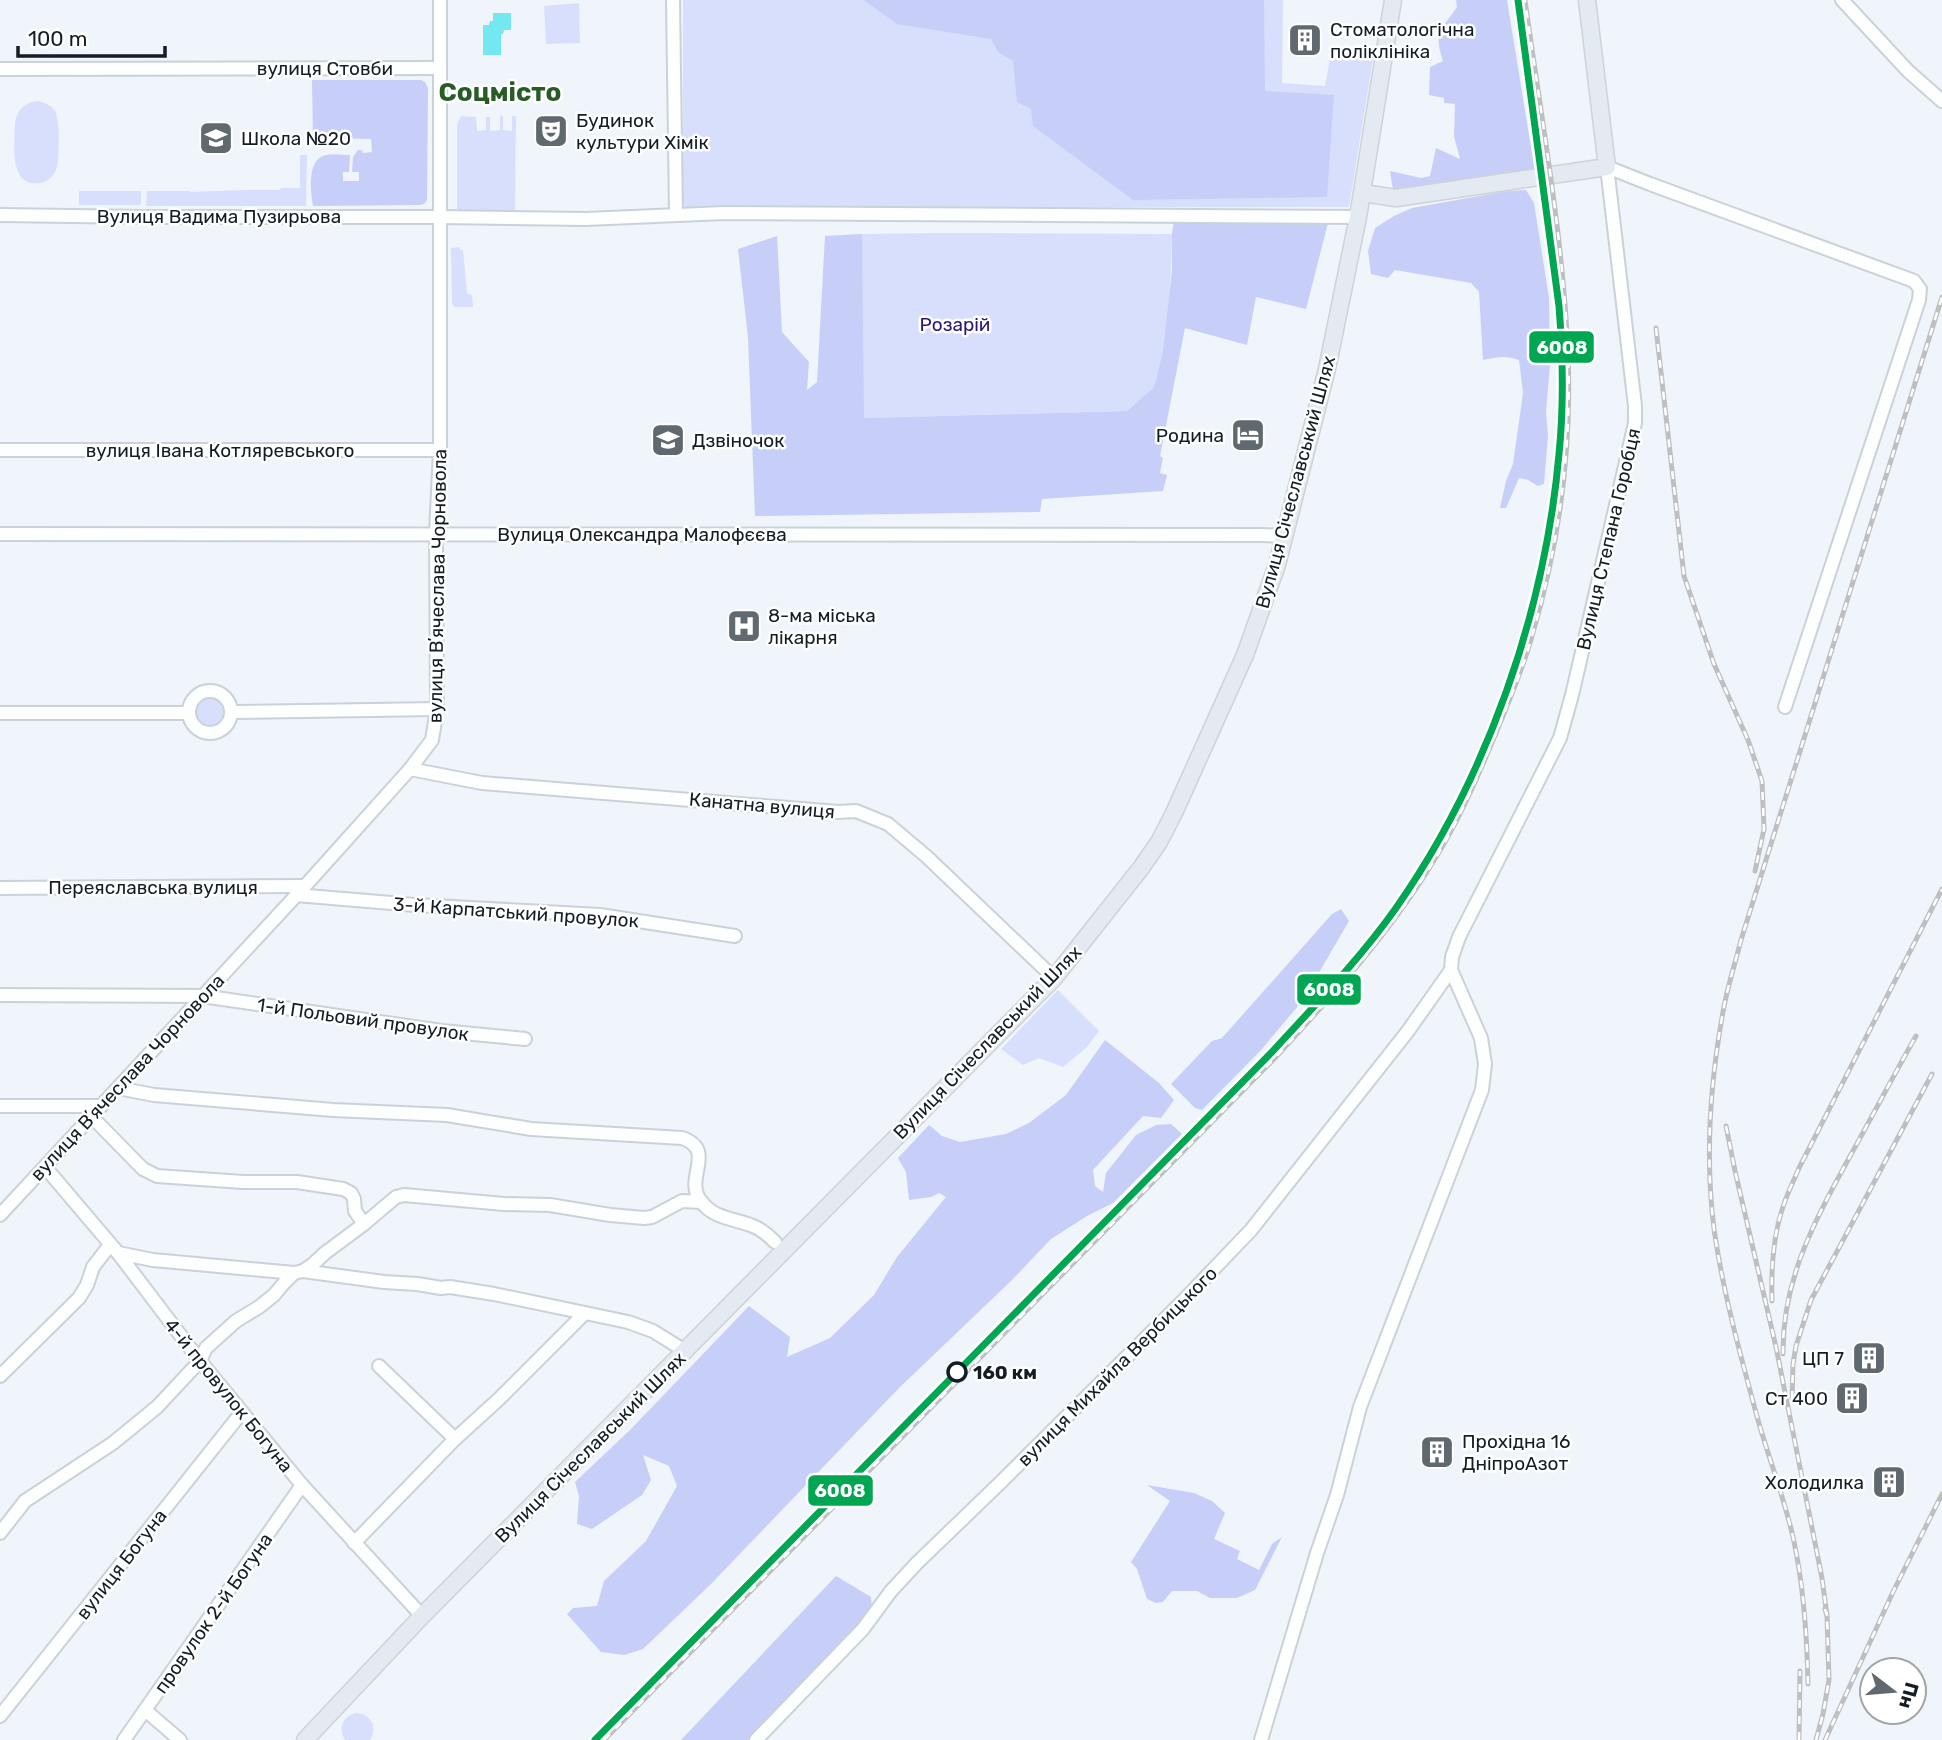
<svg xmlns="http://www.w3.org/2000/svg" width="1942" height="1740" font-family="Rubik,sans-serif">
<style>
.green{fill:#d8dffc}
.forest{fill:#c7cef8}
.water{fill:#74e8f0}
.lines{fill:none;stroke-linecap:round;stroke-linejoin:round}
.minor-casing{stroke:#cad2d8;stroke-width:16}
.major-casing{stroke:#cfd2d6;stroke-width:19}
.minor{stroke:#fdfefe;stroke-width:12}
.major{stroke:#e4eaf2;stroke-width:16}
.rail-casing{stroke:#bebfc1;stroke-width:5}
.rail{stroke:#fff;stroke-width:2.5;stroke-dasharray:8;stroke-linecap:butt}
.rail-1-casing{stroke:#fff;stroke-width:12}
.rail-1{stroke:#00a651;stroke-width:7}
.stop-dot{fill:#fff;stroke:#131d24;stroke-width:3.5}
.labels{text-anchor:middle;stroke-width:5;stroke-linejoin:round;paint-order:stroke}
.poi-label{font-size:19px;fill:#131d24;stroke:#fff;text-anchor:start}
.street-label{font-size:19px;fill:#131d24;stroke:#fff}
.park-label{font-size:19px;fill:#27167c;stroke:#fff}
.stop-label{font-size:19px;font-weight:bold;fill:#131d24;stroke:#fff;text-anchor:start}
.district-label{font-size:26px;font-weight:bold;fill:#285b25;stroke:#fff}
.line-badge{stroke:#fff;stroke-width:2.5}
.badge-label{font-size:19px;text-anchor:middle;font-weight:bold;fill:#fff}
</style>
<rect width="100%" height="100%" fill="#eff5fa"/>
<!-- green -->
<g class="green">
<polygon points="683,0 1283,0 1282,83 1325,86 1331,54 1373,59 1349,207 680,208 683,142"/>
<polygon points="579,3 580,43 546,44 544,6"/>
<path d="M37 101C44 102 51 105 55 111 60 120 60 161 56 170 53 177 47 182 40 183 8 188 15 142 15 123 17 110 24 103 37 101Z"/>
<polygon points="461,116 476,117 477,131 486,130 486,117 490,117 490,131 500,130 500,116 503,116 503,130 512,131 512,116 516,116 515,210 457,210 457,125"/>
<polygon points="300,155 307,155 306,206 146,206 147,191 190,191 190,192 244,190 280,190 281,188 300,188"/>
<rect x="79" y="191" width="62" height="14"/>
<path d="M942 233 1172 234C1172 263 1167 369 1152 389 1145 397 1135 404 1127 411L863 418 862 234Z"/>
<polygon points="460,247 460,250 463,250 467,293 472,295 473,307 455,307 452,304 451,248"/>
<circle cx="211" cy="712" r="16"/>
<polygon points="1058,990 1099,1031 1086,1048 1063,1067 1039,1058 1023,1065 1001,1049"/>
<path d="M356 1713C371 1714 378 1727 370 1740H345C338 1728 342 1717 356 1713Z"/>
</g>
<!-- forest -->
<g class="forest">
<polygon points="864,0 1264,0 1265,91 1334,95 1327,197 1133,200 1033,126 1031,109 1017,102 1013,61 998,52 991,39 897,24"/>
<path d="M1456 0H1507L1535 172 1402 193 1393 190 1390 171 1421 178 1430 176 1436 148 1460 159 1454 136 1455 104 1444 103V98L1429 95 1430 67 1443 61C1433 31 1441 31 1457 7Z"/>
<path d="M312 80H421L425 82 428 88 427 200 424 204 420 205 313 206C311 193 307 165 321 157 328 153 341 155 350 155L349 172H343V181H359V172H352L353 157 358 150H362L363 153 372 152 371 139 331 138 330 147 320 146 313 142Z"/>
<path d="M1526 190 1534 203 1549 298 1550 365 1546 412 1548 435 1544 484 1538 486 1528 480 1519 478 1506 508H1500L1506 481 1513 464 1523 393 1519 360C1506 355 1497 357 1483 360L1479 292 1471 283 1395 270 1388 278 1371 274 1368 251 1375 228 1394 216 1412 208 1507 191Z"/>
<polygon points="1174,221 1328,223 1306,309 1256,297 1247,345 1185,328 1160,456 1163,458 1160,473 1167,475 1163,491 1042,499 1040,512 755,516 748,337 738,249 777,236 782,332 809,362 807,390 817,382 825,236 862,234 864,418 1127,411 1152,389 1156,381 1163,351 1172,270 1172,234"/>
<polygon points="1341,909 1349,921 1303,1000 1261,1050 1202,1110 1195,1108 1171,1084 1212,1041 1222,1038 1332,914"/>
<polygon points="1105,1040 1159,1083 1174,1100 1161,1118 1143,1116 1093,1170 1095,1186 1103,1192 1106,1173 1136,1135 1156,1125 1171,1124 1182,1134 1113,1203 1087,1216 1051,1239 1012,1280 899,1388 710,1585 643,1649 624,1655 601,1652 567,1614 573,1608 597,1606 604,1581 646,1541 677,1486 669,1466 643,1455 651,1480 642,1495 592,1529 577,1524 579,1496 575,1482 631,1429 749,1306 790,1337 787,1357 830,1338 874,1295 897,1257 946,1197 939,1193 931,1197 909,1200 906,1172 898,1158 929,1125 942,1136 960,1142 1006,1134 1029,1123 1066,1095"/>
<polygon points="1147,1485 1194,1493 1212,1501 1225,1513 1214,1539 1240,1551 1237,1559 1259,1570 1272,1544 1282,1537 1255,1590 1237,1598 1210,1598 1197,1591 1172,1591 1163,1602 1156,1603 1147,1599 1137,1569 1131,1562 1170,1501"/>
<polygon points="836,1576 871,1597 872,1610 752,1740 681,1740"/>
</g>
<!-- water -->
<polygon class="water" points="493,13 511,13 511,30 504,30 503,34 501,35 501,55 483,55 483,25 489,25 490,21 493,21"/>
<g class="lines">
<!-- minor casing -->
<g class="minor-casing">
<g id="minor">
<polyline points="673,0 676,215"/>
<polyline points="1842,0 1908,71 1942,101"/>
<polyline points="0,69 439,68"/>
<polyline points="0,215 144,217 439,217 586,219 724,213 1358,217"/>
<polyline points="0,450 440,450"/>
<polyline points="0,534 1262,535 1285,536"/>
<circle cx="210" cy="712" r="21"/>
<polyline points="232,712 437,709"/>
<polyline points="0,713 189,713"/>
<polyline points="410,769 482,783 838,812 856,811 888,824 926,856 1054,978"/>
<polyline points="0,888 305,886"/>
<polyline points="296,895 415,905 600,915 735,936"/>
<polyline points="0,995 202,996 442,1031 525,1039"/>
<path d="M118 1088 154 1095 333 1110 447 1115 531 1129 682 1138C717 1150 684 1178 700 1200 713 1219 733 1218 753 1226 761 1229 769 1236 775 1242"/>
<polyline points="0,1106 101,1106"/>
<polyline points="92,1117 143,1169 157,1176 243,1182 297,1182 343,1189 351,1193 354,1199 355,1211 364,1224 396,1197 404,1195 504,1204 550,1205 610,1215 644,1218 652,1217 682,1201 702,1202"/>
<polyline points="45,1167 118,1253 200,1361 302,1485 422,1616"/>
<polyline points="0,1215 305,886 410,769 432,740 437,709 436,534 440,450 440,0"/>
<polyline points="118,1253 153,1260 294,1273"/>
<polyline points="303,1271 384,1282 417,1284 441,1288 450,1287 494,1294 628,1322 653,1331 685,1351"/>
<polyline points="0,1376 79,1298 87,1285 93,1267 110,1245"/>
<polyline points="455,1439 499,1399 584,1314"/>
<polyline points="0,1533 25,1501 113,1443 157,1407 200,1361 206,1348 236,1321 259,1307 274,1295 284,1283 294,1273 303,1271 312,1265 325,1253 364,1224"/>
<polyline points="354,1543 455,1439 379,1366"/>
<polyline points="145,1710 180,1740"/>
<polyline points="0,1716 242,1412"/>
<polyline points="124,1740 302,1485"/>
<polyline points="756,1740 863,1629 891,1591 917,1563 1001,1482 1184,1300 1251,1230 1408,1031 1451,970"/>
<polyline points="1261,1740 1317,1553 1337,1495 1360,1407 1482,1090 1485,1064 1481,1038 1451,970 1452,957 1459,937 1560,738 1572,695 1635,423 1635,406 1607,167 1650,184 1914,281 1920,289 1919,300 1785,707"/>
</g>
</g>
<!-- major casing -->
<g class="major-casing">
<g id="major">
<polyline points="1363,193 1396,198 1607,167 1587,0"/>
<polyline points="305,1740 422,1616 1054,978 1141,868 1159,842 1174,813 1245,655 1277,565 1327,369 1358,217 1393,0"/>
</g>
</g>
<!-- minor -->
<use href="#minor" class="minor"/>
<!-- major -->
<use href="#major" class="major"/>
<!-- rail casing -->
<g class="rail-casing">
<g id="rail">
<polyline points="1656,328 1684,576 1714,664 1748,740 1762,781 1764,829 1755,871"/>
<polyline points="1726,1126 1735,1171 1776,1347 1822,1578 1827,1616"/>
<path d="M1772 1301C1771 1269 1773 1234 1784 1204 1788 1192 1794 1180 1799 1168L1942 889"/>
<path d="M1783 1354C1782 1276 1818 1215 1854 1149 1875 1111 1895 1073 1916 1036"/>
<polyline points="1792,1399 1793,1364 1796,1346 1811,1300 1932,1074"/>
<path d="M1808 1684C1807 1635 1804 1586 1793 1537 1784 1497 1769 1459 1758 1420 1741 1357 1723 1293 1714 1229 1705 1157 1710 1083 1723 1012 1727 988 1735 964 1741 940L1942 297"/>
<path d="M604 1740 1275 1058C1331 997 1386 938 1430 867 1457 825 1477 779 1496 733 1509 701 1523 669 1532 636 1559 545 1572 448 1568 353 1563 235 1541 117 1525 0"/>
<polyline points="1799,1740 1800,1671"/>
<polyline points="1816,1740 1823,1714 1829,1680 1827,1616 1825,1609"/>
<polyline points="1825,1740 1893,1592 1942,1494"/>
</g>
</g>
<!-- rail -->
<use href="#rail" class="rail"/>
<!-- rail-1 casing -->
<g class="rail-1-casing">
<path id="rail-1" d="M595 1740 1272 1052C1315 1005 1360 959 1396 908 1487 778 1545 612 1559 454 1564 405 1563 356 1559 306L1518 0"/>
</g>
<!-- rail-1 -->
<use href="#rail-1" class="rail-1"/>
</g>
<!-- icons -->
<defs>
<g id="building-square" transform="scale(1.75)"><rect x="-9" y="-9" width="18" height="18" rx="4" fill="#60696f" stroke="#fff"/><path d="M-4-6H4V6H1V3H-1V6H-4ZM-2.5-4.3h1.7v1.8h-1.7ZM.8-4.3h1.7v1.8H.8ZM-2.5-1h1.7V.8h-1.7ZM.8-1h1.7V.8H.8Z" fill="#fff"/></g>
<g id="theatre-square" transform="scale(1.75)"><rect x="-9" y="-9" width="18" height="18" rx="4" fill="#60696f" stroke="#fff"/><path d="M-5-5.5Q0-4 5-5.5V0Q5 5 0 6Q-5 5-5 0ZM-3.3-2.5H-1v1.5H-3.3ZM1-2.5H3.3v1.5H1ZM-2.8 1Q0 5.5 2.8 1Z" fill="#fff"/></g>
<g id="school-square" transform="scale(1.75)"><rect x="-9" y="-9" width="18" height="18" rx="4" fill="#60696f" stroke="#fff"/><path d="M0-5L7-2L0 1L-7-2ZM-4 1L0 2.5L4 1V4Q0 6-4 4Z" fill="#fff"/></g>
<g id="hotel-square" transform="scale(1.75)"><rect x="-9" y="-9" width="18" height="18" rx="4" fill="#60696f" stroke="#fff"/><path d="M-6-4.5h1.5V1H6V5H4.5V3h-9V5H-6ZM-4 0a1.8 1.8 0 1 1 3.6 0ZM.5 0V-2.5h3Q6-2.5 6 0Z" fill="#fff"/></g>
<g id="hospital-square" transform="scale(1.75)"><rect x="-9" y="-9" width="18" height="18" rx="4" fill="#60696f" stroke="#fff"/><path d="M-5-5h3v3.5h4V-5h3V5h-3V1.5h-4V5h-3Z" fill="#fff"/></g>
</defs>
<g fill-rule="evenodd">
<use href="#building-square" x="1305" y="40"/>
<use href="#theatre-square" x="551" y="131"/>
<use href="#school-square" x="216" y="138"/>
<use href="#hotel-square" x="1248" y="435"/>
<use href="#school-square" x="668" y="440"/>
<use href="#hospital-square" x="744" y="626"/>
<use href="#building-square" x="1869" y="1358"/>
<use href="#building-square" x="1852" y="1398"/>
<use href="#building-square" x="1437" y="1452"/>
<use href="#building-square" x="1889" y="1482"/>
</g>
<!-- markers -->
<circle class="stop-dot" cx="957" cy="1372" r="9"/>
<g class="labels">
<!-- poi labels -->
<g class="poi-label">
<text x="1330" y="36">Стоматологічна<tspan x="1330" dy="22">поліклініка</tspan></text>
<text x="576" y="127">Будинок<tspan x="576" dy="22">культури Хімік</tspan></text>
<text x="241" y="145">Школа №20</text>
<text x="1224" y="442" text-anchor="end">Родина</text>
<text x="692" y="447">Дзвіночок</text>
<text x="768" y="622">8-ма міська<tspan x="768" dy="22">лікарня</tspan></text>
<text x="1844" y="1365" text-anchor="end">ЦП 7</text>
<text x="1828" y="1405" text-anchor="end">Ст 400</text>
<text x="1462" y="1448">Прохідна 16<tspan x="1462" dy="22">ДніпроАзот</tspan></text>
<text x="1864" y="1489" text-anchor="end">Холодилка</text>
</g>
<!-- street labels -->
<g class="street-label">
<text x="325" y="75">вулиця Стовби</text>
<text x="219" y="223">Вулиця Вадима Пузирьова</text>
<text x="220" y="457">вулиця Івана Котляревського</text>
<text transform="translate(1295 482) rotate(-75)" y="7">Вулиця Січеславський Шлях</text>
<text x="642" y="541">Вулиця Олександра Малофєєва</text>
<text transform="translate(1608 539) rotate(-77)" y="7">Вулиця Степана Горобця</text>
<text transform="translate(437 586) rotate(-89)" y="7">вулиця Вʼячеслава Чорновола</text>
<text transform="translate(762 805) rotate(5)" y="7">Канатна вулиця</text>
<text x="153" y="894">Переяславська вулиця</text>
<text transform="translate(516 912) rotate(4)" y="7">3-й Карпатський провулок</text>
<text transform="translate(363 1019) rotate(8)" y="7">1-й Польовий провулок</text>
<text transform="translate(987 1042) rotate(-46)" y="7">Вулиця Січеславський Шлях</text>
<text transform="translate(127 1077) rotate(-47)" y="7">вулиця Вʼячеслава Чорновола</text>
<text transform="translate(1117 1366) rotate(-45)" y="7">вулиця Михайла Вербицького</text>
<text transform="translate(229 1395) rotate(51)" y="7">4-й провулок Богуна</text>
<text transform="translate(590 1447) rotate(-45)" y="7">Вулиця Січеславський Шлях</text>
<text transform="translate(121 1564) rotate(-52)" y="7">вулиця Богуна</text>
<text transform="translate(213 1613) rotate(-55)" y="7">провулок 2-й Богуна</text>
</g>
<!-- park labels -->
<g class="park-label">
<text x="955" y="331">Розарій</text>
</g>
<!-- stop labels -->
<g class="stop-label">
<text x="973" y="1379">160 км</text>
</g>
<!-- district labels -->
<g class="district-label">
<text x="500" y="101">Соцмісто</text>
</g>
</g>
<g class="line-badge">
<rect x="1528" y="330" width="67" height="34" rx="7" fill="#00a651"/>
<rect x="1296" y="973" width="66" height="33" rx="7" fill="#00a651"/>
<rect x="807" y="1474" width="67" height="33" rx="7" fill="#00a651"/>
</g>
<g class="badge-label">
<text x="1562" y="354">6008</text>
<text x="1329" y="996">6008</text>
<text x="840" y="1497">6008</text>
</g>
<!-- north arrow -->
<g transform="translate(1893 1691) rotate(106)"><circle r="33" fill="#ffffff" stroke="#a1a5a7" stroke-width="2"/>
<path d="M0-5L12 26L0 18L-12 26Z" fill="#60696f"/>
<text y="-10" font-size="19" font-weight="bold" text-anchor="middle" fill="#131d24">Пн</text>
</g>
<!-- scale -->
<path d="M18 46v10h147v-10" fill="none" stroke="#131d24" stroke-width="3.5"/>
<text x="28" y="46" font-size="21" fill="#131d24" stroke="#ffffff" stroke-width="5" paint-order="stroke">100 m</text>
</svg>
